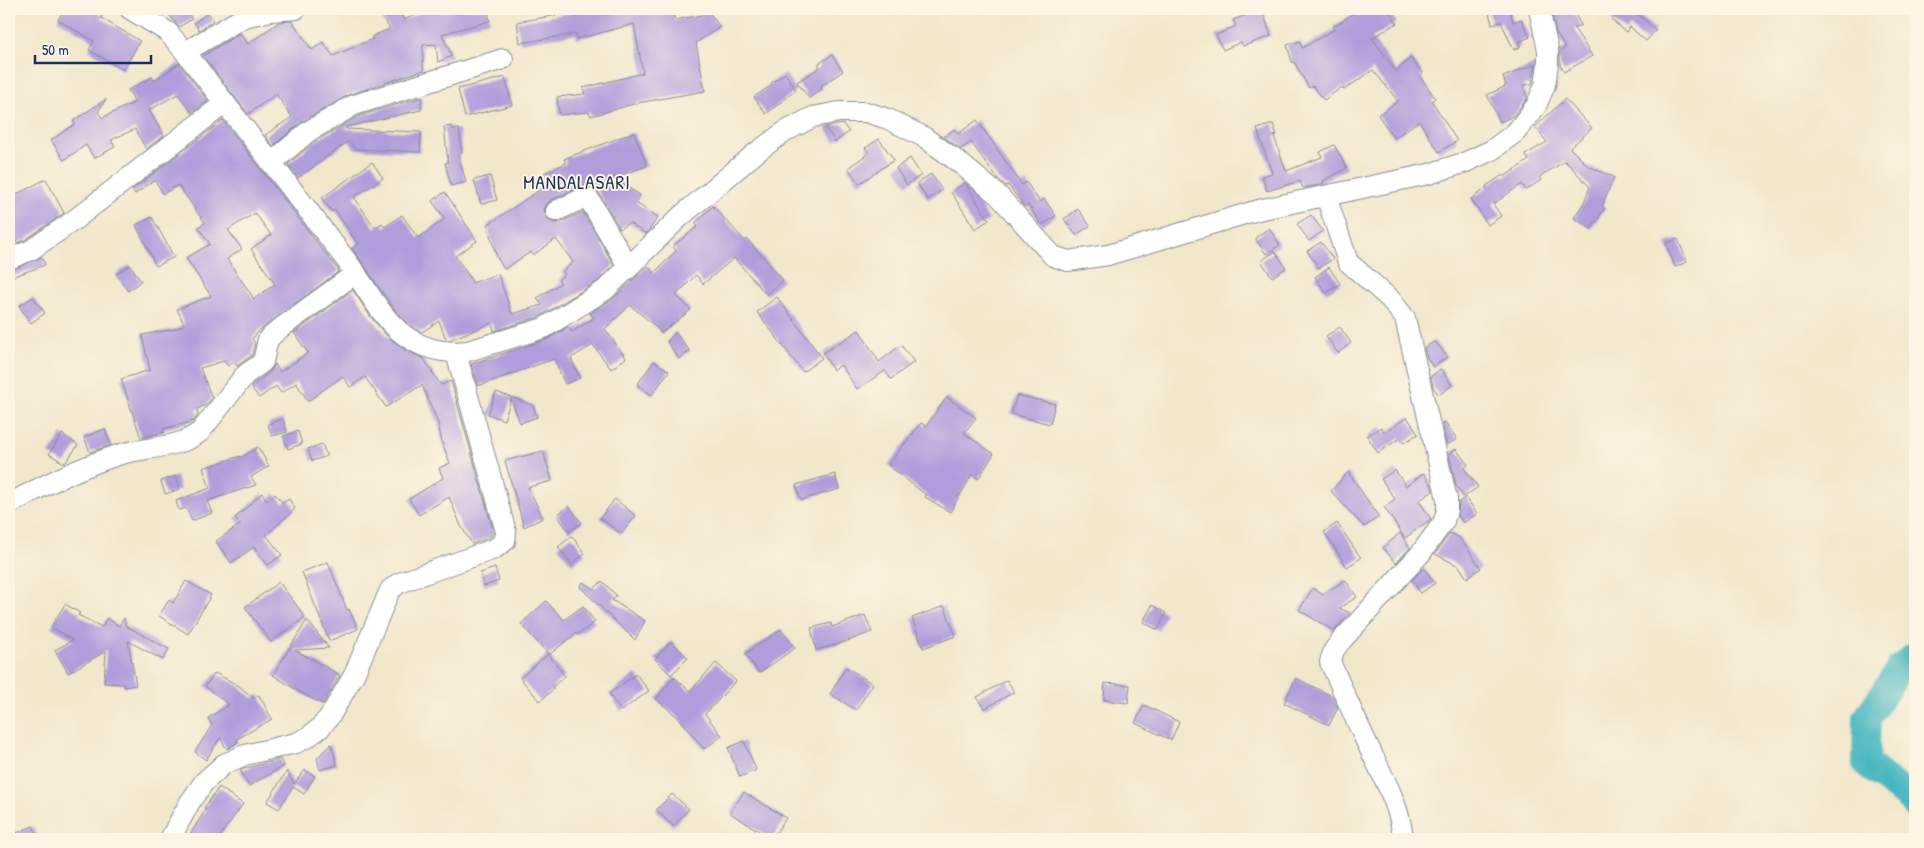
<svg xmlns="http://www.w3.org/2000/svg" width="1924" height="848" font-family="'Patrick Hand',sans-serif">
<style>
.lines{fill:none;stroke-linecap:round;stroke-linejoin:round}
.river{stroke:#47b6c0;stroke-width:28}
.building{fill:#b09ddc;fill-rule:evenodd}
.minor-casing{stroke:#868b94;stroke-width:22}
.minor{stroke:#fff;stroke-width:20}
.labels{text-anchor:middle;stroke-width:4;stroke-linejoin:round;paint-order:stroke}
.quarter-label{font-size:19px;letter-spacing:1px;fill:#1b2f5e;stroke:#fcf5e5}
</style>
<rect width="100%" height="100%" fill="#fcf5e5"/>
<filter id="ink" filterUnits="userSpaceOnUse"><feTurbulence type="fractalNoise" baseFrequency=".02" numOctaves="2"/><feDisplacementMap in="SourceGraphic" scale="10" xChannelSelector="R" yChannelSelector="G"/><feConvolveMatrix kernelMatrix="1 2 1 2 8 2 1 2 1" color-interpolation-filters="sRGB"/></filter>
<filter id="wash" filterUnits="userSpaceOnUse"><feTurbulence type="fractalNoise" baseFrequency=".0096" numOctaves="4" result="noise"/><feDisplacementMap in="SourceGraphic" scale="20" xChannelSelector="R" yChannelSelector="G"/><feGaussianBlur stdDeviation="1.12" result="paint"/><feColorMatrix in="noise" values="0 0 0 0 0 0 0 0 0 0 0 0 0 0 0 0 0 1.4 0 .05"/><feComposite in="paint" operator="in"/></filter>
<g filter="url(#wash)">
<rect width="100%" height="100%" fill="#f1e7cb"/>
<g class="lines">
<!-- river -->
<polyline class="river" points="1915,656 1900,668 1867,718 1866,763 1908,797 1915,805"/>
</g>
<g id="blocks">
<!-- building -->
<g class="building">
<polygon points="64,9 91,9 102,16 101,18 140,41 123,70 89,50 94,41 58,20"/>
<polygon points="164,9 185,9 192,19 179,27"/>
<polygon points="376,9 397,9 404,20 428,9 487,9 490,21 442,34 452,56 438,62 436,44 423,45 423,66 424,70 348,95 303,121 273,146 265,135 292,117 276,94 248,114 203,56 240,33 248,44 279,22 292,21 312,50 323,42 333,56 373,39 372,36 390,29"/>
<polygon points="578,9 672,9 675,20 702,15 708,11 720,27 696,43 705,91 637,103 591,116 589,112 559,115 557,97 585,94 583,88 643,73 634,24 577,39 576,34 520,43 517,22 570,13 570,11"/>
<polygon points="1262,9 1271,36 1243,46 1241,42 1223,50 1216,35 1236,26 1233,20"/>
<polygon points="1360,9 1388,9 1397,23 1372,38 1396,71 1411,58 1423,73 1420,76 1435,98 1432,101 1457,141 1439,152 1419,121 1394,138 1378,115 1398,101 1373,70 1344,90 1342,87 1324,100 1313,86 1309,88 1294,62 1292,62 1287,45 1300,41 1302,48 1335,29 1333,27"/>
<polygon points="1488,9 1510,9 1513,22 1521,19 1530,37 1519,42 1520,47 1514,50 1501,22 1492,24"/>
<polygon points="1551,9 1572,9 1581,25 1574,28 1592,56 1564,72 1560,65 1560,51 1565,48 1556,33"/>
<polygon points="1621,9 1632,9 1656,30 1646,41 1630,27 1626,32 1611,19"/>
<polygon points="208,13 213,21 199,30 194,23"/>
<polygon points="832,55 843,71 821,86 822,89 809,98 797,82 820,67 818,64"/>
<polygon points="179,63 208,101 192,113 178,94 149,110 164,136 146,149 135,129 111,140 115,147 94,158 86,145 64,160 51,140 75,124 73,121 106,99 98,112 102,118 135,102 128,90 152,77 154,81"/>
<polygon points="1536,64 1532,84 1523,85 1527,97 1526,100 1513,116 1500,122 1487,95 1506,86 1503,77"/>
<polygon points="785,73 796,90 766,114 754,97 772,85 771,83"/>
<polygon points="505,77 512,105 465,117 458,89"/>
<polygon points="422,97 421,110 346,127 346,129 421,132 420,152 355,149 349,141 298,178 288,164 316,141 359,116"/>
<polygon points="1565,99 1592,128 1570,148 1588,166 1614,177 1602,206 1605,208 1591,229 1574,218 1584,202 1590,187 1565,161 1539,177 1541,180 1526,190 1522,184 1493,204 1501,216 1488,225 1471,199 1487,188 1486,186 1503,175 1504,177 1529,160 1525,155 1547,142 1535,127"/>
<path d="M223 120 339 271 260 330 252 339 255 343 252 355 237 366 234 362 228 366 224 361 200 368 212 398 206 405 197 409 198 415 194 421 163 429 165 432 141 438 121 379 150 370 142 335 175 329 181 326 184 324 177 309 211 296 186 258 210 244 198 227 205 223 178 185 163 194 155 180 135 194 132 190ZM255 213 271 235 251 249 275 284 254 299 227 259 242 249 228 230Z"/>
<polygon points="977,120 1022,185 1026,182 1040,202 1044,199 1056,216 1042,225 1028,205 1025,207 1008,185 1006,186 998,179 971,142 961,149 944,137 954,129 958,134"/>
<polygon points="843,124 849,132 835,142 825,127"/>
<polygon points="1273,124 1277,135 1274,136 1286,171 1322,157 1320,152 1334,145 1347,168 1323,181 1324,183 1319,185 1303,188 1300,181 1267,191 1262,176 1272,173 1257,129"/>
<polygon points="452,126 452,129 459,129 462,153 458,154 466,182 451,186 445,163 448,162 444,127"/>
<polygon points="634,132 647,166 613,178 640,195 636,203 658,217 650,229 646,234 629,223 620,229 599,193 591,187 579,187 551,200 546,205 544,210 549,220 554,223 561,222 583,212 614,265 598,281 539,317 494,331 492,323 449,340 446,339 439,321 422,332 411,326 396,311 383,293 352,248 358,244 335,210 332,212 322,198 372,162 383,178 354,197 375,228 382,223 385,227 402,215 418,238 445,219 432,201 445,192 477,241 455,256 469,276 472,283 498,274 512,314 542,305 537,298 561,283 558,280 565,274 562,272 573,262 556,239 533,255 531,252 504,269 497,257 487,225 547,185 542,174 566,163 564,159"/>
<polygon points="879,139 894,160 859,184 848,168 869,153 865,148"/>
<polygon points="910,158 921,175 907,185 896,168"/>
<polygon points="931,174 942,190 928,200 917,183"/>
<polygon points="490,176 497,200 481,204 474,180"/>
<polygon points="46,179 64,213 25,240 17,243 9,227 9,198"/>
<polygon points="965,183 989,220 975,229 951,192"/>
<polygon points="713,206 745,241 747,239 783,280 767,295 734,258 703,284 696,275 676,295 691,310 661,333 655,326 630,305 605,329 626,358 611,369 593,345 571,358 580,378 565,384 554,359 478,386 471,364 548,339 568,327 572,332 594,318 590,313 613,299 648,266 654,273 676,251 673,246 698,226 695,223"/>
<polygon points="1078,209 1090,226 1076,235 1064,219"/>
<polygon points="1311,215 1323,231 1309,241 1297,224"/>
<polygon points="152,217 174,257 156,266 136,225"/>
<polygon points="1269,228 1280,245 1266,254 1255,238"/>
<polygon points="1678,239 1687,262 1675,267 1666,243"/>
<polygon points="1321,242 1333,259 1319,268 1307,251"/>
<polygon points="1275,251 1286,268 1272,277 1261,261"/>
<polygon points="42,257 45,265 9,278 9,271"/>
<polygon points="130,265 141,281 128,291 116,274"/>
<polygon points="1329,267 1340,284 1326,293 1315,277"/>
<polygon points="353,290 370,316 387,336 405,350 423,358 441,385 451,381 494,533 488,538 472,544 461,526 449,497 419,515 409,499 443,478 439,468 450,463 442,443 438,423 422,385 386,407 365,377 350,387 343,376 308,401 296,383 281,393 276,386 259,398 251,387 270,372 275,364 280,372 308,353 294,333"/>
<polygon points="33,297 45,313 31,323 19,306"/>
<polygon points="777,297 822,358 803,372 757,312"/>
<polygon points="1340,327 1351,343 1338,353 1326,336"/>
<polygon points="859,330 879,362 901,345 914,362 891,379 884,370 885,371 857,389 841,365 833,370 823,353"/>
<polygon points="675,332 690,351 679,359 667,342"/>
<polygon points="1435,341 1447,357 1433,367 1427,358 1424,348"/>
<polygon points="654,361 669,371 652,395 637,385"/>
<polygon points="1441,369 1452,385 1439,395 1433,387 1431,376"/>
<polygon points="496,392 533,405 537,417 520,423 511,399 504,420 488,414"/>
<polygon points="1017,395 1055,404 1050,424 1011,414"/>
<polygon points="947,397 976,418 964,433 994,454 978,479 972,475 950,512 925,497 926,495 888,465 921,423 926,426"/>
<polygon points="1407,417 1418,434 1404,443 1400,438 1378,453 1367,436 1381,427 1385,433"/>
<polygon points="283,419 287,432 272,436 268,424"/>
<polygon points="1445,422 1457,439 1447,445 1442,424"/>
<polygon points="105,429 111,445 90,452 84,437"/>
<polygon points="298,431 302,444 288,449 283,436"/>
<polygon points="62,434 78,445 66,462 64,463 49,454"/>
<polygon points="322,444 327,456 312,461 308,449"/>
<polygon points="258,447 269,466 251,477 256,485 207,501 212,513 192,521 186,508 179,510 176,501 210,488 203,468 240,456 240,458"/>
<polygon points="1456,449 1468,465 1464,468 1478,487 1464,497 1456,486 1449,454"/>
<polygon points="543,451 552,481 528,487 543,518 524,527 505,461"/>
<polygon points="1395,470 1406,486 1424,473 1431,484 1433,491 1419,501 1431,519 1405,538 1384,507 1395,499 1381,479"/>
<polygon points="1348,472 1379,517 1364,527 1331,491"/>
<polygon points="835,474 839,489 801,500 796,485"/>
<polygon points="176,476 180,489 165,494 161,481"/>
<polygon points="262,493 267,501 275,494 283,503 289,499 295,509 266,535 282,555 268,565 254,547 231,563 216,541 241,524 235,518"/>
<polygon points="1466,497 1477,514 1463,523 1458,515 1459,502"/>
<polygon points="615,499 636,516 621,534 600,518"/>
<polygon points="569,506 582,523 569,532 557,515"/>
<polygon points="1337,523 1361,558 1347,567 1324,532"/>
<polygon points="1400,533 1410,548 1396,563 1383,548"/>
<polygon points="1450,533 1460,538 1481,568 1467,578 1459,566 1435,554"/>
<polygon points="572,536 585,554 572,564 558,547"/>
<polygon points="328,562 347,610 349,609 358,629 329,641 302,572"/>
<polygon points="495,568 499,581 484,586 480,573"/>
<polygon points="1424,568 1435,583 1421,593 1412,580"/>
<polygon points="1345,580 1357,597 1339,608 1350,613 1334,631 1299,610 1313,588 1323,595"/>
<polygon points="186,581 211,595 188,634 159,616 169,600 173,603"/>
<polygon points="602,581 617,596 612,600 645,621 635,640 580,587 583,582 594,589"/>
<polygon points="279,582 305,617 271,642 245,607"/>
<polygon points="546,601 564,620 583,606 595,622 577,635 576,633 549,655 521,624"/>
<polygon points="65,604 80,613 78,615 102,627 107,618 119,626 124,618 126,626 169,649 163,660 128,641 136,685 124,687 124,684 104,683 106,651 68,673 55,650 73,640 51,627"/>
<polygon points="1152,605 1166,613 1158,630 1143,622"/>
<polygon points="944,606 956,636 923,648 912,618"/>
<polygon points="865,615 872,632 839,644 816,650 811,628 831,623 832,627"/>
<polygon points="307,620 329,648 295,650 340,675 323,704 306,696 273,675"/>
<polygon points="781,629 795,648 759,673 745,654"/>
<polygon points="671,641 688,658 671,675 655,659"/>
<polygon points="548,654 565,676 552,687 554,689 540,701 520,678"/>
<polygon points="716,663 736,681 705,714 722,736 704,749 680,719 656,699 674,677 690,691"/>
<polygon points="846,667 873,684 856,710 830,694"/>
<polygon points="215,673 239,686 253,698 259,695 272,719 237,739 238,742 227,749 220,738 206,760 195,752 212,725 208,718 229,705 205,686"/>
<polygon points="636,674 649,691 621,711 609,694"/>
<polygon points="1296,678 1332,696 1338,708 1329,725 1284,703"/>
<polygon points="1007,680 1014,692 984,709 977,697"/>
<polygon points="1105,683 1130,685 1128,703 1104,700"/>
<polygon points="1144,705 1179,722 1171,740 1135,723"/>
<polygon points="744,741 756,770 740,777 728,748"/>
<polygon points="331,744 337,765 320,770 317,758"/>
<polygon points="280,759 284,766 249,786 240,770"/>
<polygon points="305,770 315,776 304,794 293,787 279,809 267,802 287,771 294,784"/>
<polygon points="219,787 243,804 218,839 187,839 206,809 204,808"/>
<polygon points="744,792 786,818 772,839 730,813"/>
<polygon points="672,794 689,809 673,826 656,810"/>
<polygon points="33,826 39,839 9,839 9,836"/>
</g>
</g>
</g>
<g filter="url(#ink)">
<use href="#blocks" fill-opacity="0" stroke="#868b94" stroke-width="1"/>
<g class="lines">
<!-- minor casing -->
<g class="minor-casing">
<g id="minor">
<path d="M130 9 168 32 185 52C239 121 293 190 346 260 365 284 379 316 404 335 423 349 445 354 468 351L544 328 605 290 681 216 757 152 784 132 813 117 839 112H866L888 119 924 137 961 164 998 195 1053 256 1068 261 1108 255 1258 210 1429 174 1466 162 1492 150 1516 132 1536 106 1545 85 1548 64V50L1539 9"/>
<polyline points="185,52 244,17 271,11 296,9"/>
<polyline points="271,163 309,131 354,105 503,59"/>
<path d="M1326 196 1348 262 1390 299 1405 318 1447 499V510L1444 521 1421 553 1341 641 1334 650 1330 662C1342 688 1353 714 1365 739 1380 772 1400 803 1403 839"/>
<polyline points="556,211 584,198 589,199 629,268"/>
<polyline points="9,259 31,250 73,221 225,103"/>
<path d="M9 504C44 485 80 467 118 455 144 446 177 450 200 432L245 375 263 362 268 339 282 327 356 273"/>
<polyline points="170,839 190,802 204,782 224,764 245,755 296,743 308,737 320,728 330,716 354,675 390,590 399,583 494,549 505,541 506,532 456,353"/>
</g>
</g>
<!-- minor -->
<use href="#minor" class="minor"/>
</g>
</g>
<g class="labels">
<!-- quarter labels -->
<g class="quarter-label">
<text x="577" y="189">MANDALASARI</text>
</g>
</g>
<!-- margin -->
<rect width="1924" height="848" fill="none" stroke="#fcf5e5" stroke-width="30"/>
<!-- scale -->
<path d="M35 55v8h116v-8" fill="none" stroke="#1b2f5e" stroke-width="2.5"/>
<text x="42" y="55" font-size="15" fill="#1b2f5e" stroke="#fcf5e5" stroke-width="4" paint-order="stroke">50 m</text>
</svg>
